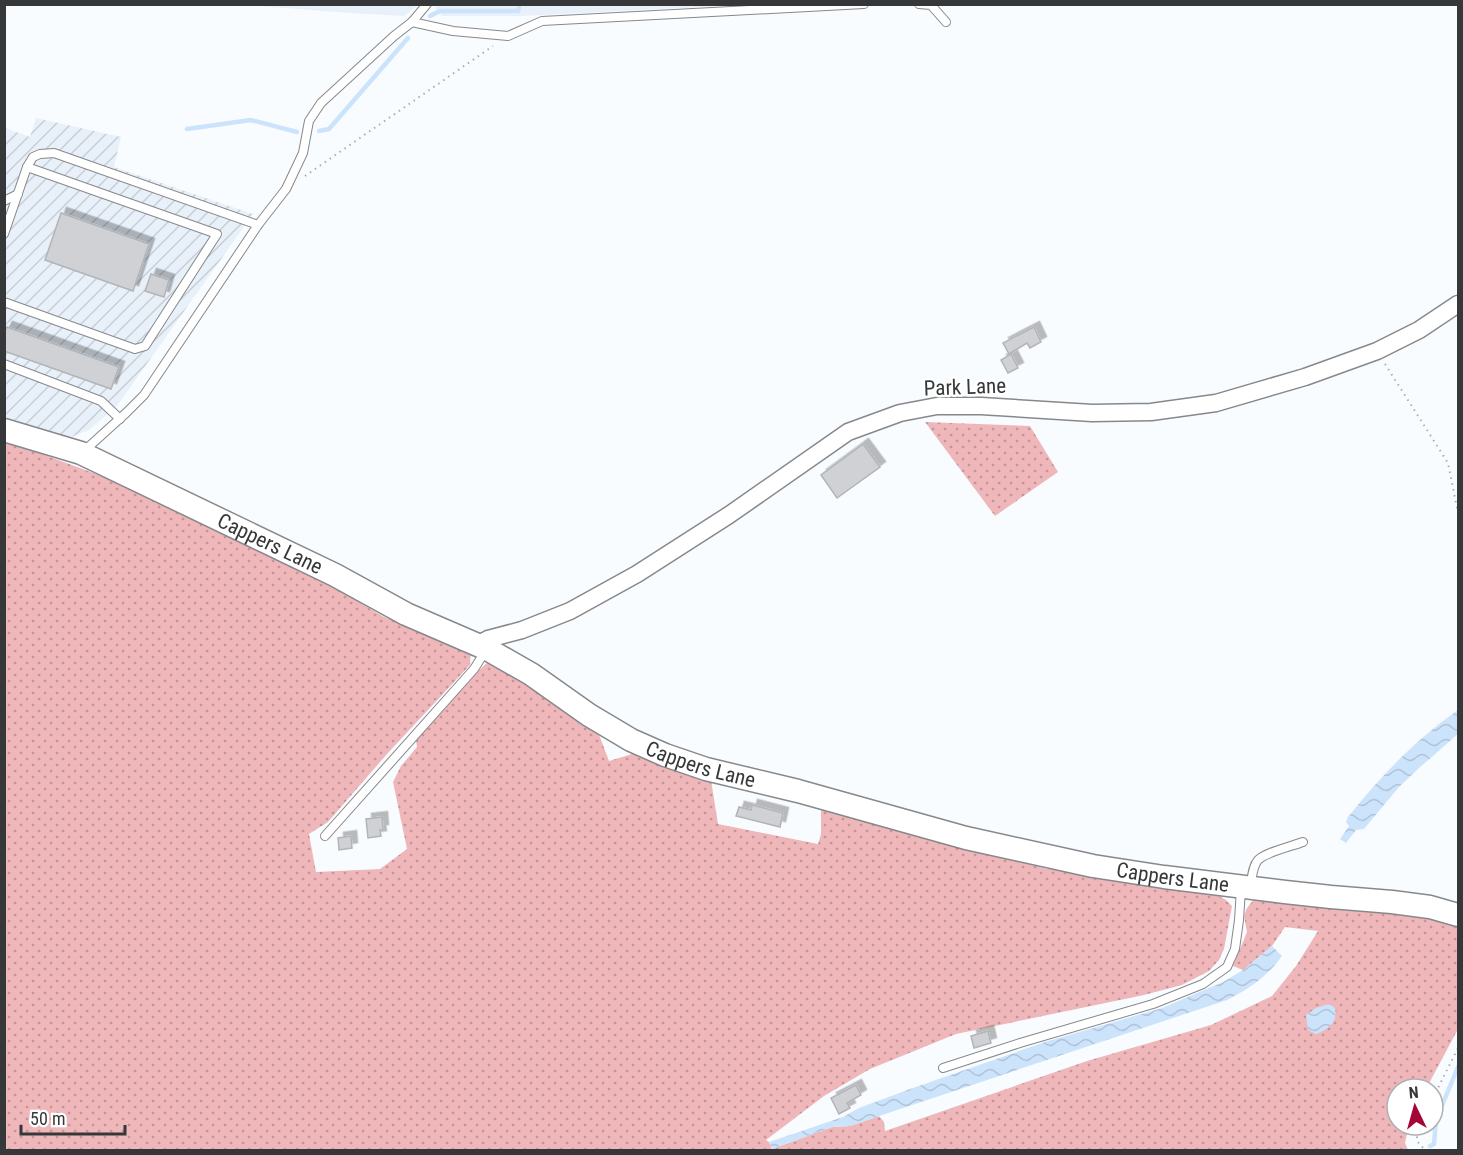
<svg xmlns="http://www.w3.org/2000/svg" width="1463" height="1155" font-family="'Roboto Condensed',sans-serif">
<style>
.built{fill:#e8f0f9}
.industrial{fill:url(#industrial-furrows)}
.grass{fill:url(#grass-dots)}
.water{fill:url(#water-waves)}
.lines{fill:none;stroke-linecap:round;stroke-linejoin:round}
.stream{stroke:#cce3fc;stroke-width:4.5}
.building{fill:#cfd1d4;stroke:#b2b4b7;stroke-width:1.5;filter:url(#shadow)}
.lane-casing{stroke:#86888b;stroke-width:10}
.street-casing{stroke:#86888b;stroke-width:19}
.secondary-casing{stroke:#86888b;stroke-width:25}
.path{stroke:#abadb0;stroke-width:2;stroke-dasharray:1.5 4.5;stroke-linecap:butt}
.lane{stroke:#fff;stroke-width:8}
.street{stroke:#fff;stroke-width:16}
.secondary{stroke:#fff;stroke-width:22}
.labels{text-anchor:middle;stroke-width:5;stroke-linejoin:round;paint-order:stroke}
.street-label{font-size:21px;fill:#363738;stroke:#fff}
</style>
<defs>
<pattern id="industrial-furrows" width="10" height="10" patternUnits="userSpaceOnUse" patternTransform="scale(1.5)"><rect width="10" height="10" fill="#e8f0f9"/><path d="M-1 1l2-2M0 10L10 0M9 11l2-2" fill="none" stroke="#c8ced6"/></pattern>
<pattern id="grass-dots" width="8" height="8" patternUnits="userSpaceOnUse" patternTransform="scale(1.5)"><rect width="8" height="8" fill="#efb7ba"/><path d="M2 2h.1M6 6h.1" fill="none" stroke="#c29698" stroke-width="1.8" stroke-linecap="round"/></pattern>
<pattern id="water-waves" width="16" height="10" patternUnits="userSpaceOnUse" patternTransform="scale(1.5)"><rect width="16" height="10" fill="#cce3fc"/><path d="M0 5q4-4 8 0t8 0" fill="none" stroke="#b0c3d9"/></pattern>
<filter id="shadow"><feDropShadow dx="5.5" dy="-5.5" stdDeviation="0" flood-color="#0004"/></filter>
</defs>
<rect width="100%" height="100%" fill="#f9fcff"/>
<!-- built -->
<g class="built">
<polygon points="437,4 739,4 739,5 521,16 442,16 435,8"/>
<polygon points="247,5 418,4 418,5 404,16 349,13"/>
</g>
<!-- industrial -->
<polygon class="industrial" points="36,118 121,137 114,167 253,214 117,406 89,430 69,438 5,418 5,128 30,137"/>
<!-- grass -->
<g class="grass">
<polygon points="925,422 1030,426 1058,472 995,516"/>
<polygon points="4,440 118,482 293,563 384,617 471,650 470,665 387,754 328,822 309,834 316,872 380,869 407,849 393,782 401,766 417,747 416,740 477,672 488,662 537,688 578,716 578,723 598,732 609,761 632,754 674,770 711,780 718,824 818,844 821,834 821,807 1047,869 1061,866 1214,893 1226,900 1232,906 1224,949 1219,960 1209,971 1182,985 1144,995 956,1034 870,1069 824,1096 766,1140 769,1142 772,1149 832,1127 850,1126 879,1116 884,1122 885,1131 1087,1061 1211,1025 1272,996 1296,966 1318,931 1285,927 1272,946 1243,970 1233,966 1247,932 1244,916 1247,908 1255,898 1376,907 1458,924 1458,1029 1426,1089 1397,1089 1397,1125 1409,1125 1405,1143 1408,1150 5,1150"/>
</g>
<!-- water -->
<g class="water">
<path d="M1458 710V734L1418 769 1399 787 1364 829 1356 830 1346 843 1340 839 1349 826 1346 822 1348 817C1381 776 1414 741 1458 710Z"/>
<path d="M1272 946 1282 956C1268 976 1249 989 1227 1000L897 1110 850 1126 832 1127 772 1149 769 1142 843 1117 859 1108 910 1089 1045 1042 1162 1008 1223 982 1243 970Z"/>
<path d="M1329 1004 1335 1008C1338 1022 1329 1029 1316 1034L1308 1030 1306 1015 1316 1008Z"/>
</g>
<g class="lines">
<!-- stream -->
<g class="stream">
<polyline points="430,16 440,11 518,11 519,8"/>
<polyline points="187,129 251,120 297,132"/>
<polyline points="319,131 329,129 408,38"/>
<polyline points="1430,1146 1434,1144 1436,1120 1458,1067"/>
</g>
</g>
<!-- building -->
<g class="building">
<polygon points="61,213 149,244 133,291 45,260"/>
<polygon points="151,274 169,280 164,297 145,291"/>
<polygon points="7,327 119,367 111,389 4,351 4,333"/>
<polygon points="1034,327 1041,342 1030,348 1027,343 1009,354 1003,343"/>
<polygon points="1011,354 1018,368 1008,373 1001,360"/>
<polygon points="863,444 880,467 837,498 821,475"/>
<polygon points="752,805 783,813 780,827 736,816 739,807 751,810"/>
<polygon points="382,817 383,830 380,830 381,836 368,838 366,819"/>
<polygon points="351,836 352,848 339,850 338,838"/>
<polygon points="988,1031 991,1043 974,1048 971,1036"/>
<polygon points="856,1085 861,1095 847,1103 850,1108 839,1114 831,1098"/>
</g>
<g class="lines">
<!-- lane casing -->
<g class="lane-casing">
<g id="lane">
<polyline points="919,4 931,5 946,22"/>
<polyline points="412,22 453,31 508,36 542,21 864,4"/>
<polyline points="4,201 18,194"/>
<polyline points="4,234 27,167 33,157 40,154 54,153 258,225"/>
<polyline points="4,302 135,349 145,346 217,234 27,167"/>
<polyline points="4,364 101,401 120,419"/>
<polyline points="84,451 126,413 144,395 258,225 286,189 303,153 309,121 321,103 394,36 412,22 427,4"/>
<polyline points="325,836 474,669 486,650"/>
<path d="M1250 888C1252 879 1252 867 1258 860 1266 852 1292 846 1303 842"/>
<polyline points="943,1068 1020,1043 1153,1004 1203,984 1227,967 1235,949 1239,920 1241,889"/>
</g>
</g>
<!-- street casing -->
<g class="street-casing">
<polyline id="street" points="477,645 488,639 522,630 570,611 637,574 729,515 848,432 900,413 937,406 981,406 1092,413 1151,412 1216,403 1305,377 1377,351 1419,330 1458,304"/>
</g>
<!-- secondary casing -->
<g class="secondary-casing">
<g id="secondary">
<path id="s1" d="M4 430 81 453 335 575 406 614 487 649 531 674 589 715 631 740 665 755 706 769 798 791 966 838 1093 866 1164 877 1285 892 1331 897 1392 902 1430 907 1458 915"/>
</g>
</g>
<!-- path -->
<g class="path">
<polyline points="305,176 493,46"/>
<polyline points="1385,364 1448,463 1458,513"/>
<polyline points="1433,1098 1458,1048"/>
<polyline points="1419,1125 1417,1129 1417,1141 1425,1150"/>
</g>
<!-- lane -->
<use href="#lane" class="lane"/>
<!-- street -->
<use href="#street" class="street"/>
<!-- secondary -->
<use href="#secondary" class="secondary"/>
</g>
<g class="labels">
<!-- street labels -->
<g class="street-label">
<text transform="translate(965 387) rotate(-2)" y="7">Park Lane</text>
<text dy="7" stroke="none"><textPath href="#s1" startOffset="290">Cappers Lane</textPath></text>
<text dy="7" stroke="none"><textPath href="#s1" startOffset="776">Cappers Lane</textPath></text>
<text dy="7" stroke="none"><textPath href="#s1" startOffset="1262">Cappers Lane</textPath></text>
</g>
</g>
<!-- border -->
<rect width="1463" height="1155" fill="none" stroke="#363738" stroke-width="12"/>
<!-- north arrow -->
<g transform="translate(1415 1107) rotate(355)"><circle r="28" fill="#ffffff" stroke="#afafaf" stroke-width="1.5"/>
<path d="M0-4.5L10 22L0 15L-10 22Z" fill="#a40736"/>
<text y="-9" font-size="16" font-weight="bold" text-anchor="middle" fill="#363738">N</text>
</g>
<!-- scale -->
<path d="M21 1125v9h104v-9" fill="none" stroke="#363738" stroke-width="3"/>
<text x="30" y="1125" font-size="18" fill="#363738" stroke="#ffffff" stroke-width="4.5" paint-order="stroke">50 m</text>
</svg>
